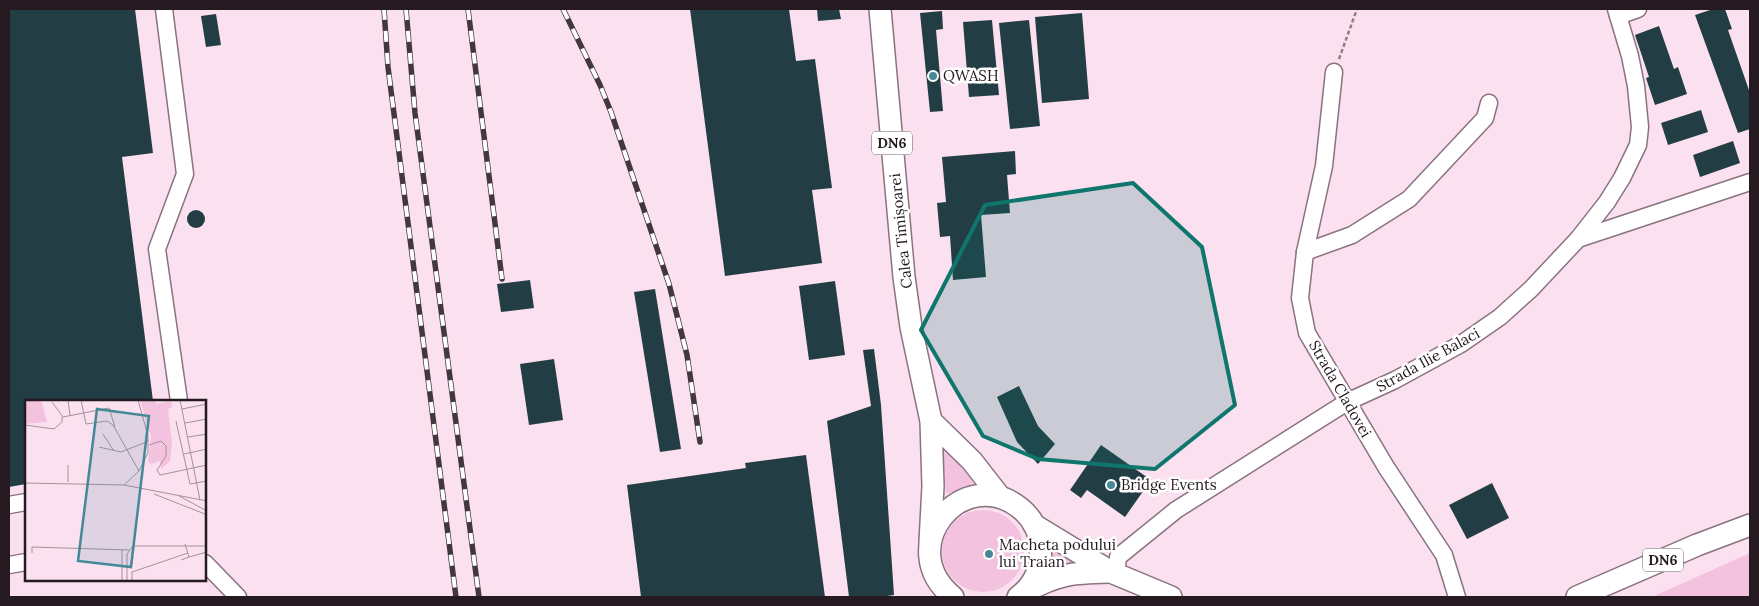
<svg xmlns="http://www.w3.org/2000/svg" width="1759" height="606" font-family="Lora,serif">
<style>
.green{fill:#f3c2de}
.building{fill:#223e44}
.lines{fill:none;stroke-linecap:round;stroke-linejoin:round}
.minor-casing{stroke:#8a7280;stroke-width:19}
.major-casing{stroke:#8a7280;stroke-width:24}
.path{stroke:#907d88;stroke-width:2.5;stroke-dasharray:4 2.5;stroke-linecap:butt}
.minor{stroke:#fff;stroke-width:16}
.major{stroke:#fff;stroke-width:21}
.rail-casing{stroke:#43373e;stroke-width:5.5}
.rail{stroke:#fff;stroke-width:4;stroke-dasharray:11;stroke-linecap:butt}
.marked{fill:#0f766e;fill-opacity:0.2;stroke:#0f766e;stroke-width:4;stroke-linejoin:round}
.poi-dot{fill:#458998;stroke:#fff;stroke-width:2}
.labels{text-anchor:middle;stroke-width:5;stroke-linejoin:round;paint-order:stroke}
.shield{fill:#fff;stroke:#665f63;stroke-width:1}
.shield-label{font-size:14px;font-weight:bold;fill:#241a20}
.poi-label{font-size:15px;fill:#241a20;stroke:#fff;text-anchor:start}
.street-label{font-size:15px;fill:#241a20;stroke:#fff}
.inset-road{fill:none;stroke:#a5919c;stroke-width:1}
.view{fill:#458998;fill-opacity:0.15;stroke:#458998;stroke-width:2.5}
.inset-edge{fill:none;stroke:#241a20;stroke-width:2.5}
</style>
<rect width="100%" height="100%" fill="#fbe0ef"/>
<!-- green -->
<g class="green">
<polygon points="936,430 974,484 946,494 944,467"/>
<circle cx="983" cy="551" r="41"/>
<polygon points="1052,546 1094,568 1052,563"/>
<polygon points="1750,553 1750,597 1652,597"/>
</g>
<!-- building -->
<g class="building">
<polygon points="9,9 135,9 153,153 122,157 153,401 26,401 26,484 9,487"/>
<polygon points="690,9 789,9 796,61 815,59 832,188 812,190 822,263 725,276"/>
<polygon points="817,9 839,9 841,19 818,21"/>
<polygon points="1713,9 1725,9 1732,29 1728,30 1750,93 1750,129 1738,133 1695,15"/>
<polygon points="942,11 943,29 936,30 943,111 930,112 920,13"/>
<polygon points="1082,13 1089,99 1042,103 1035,17"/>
<polygon points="216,14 221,45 206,47 201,16"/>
<polygon points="992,20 999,95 969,97 963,22"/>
<polygon points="1029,20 1040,126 1010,129 999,23"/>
<polygon points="1659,26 1674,69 1678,67 1687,94 1655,105 1646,78 1649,77 1635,35"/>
<polygon points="1701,110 1708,132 1668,145 1661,123"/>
<polygon points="1733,141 1740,163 1700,177 1693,155"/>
<polygon points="1015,151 1016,174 1007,175 1010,213 981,215 986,277 953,280 950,236 940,237 937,203 946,202 942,157"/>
<circle cx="196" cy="219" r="9"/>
<polygon points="530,280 534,308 501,312 497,284"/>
<polygon points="835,281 845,355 809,360 799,286"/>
<polygon points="655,289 681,449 660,452 634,292"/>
<polygon points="874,349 881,405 894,595 880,597 849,597 827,421 871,406 863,350"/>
<polygon points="554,359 563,420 529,425 520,364"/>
<polygon points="1019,386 1038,426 1055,444 1038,464 1017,442 997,397"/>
<polygon points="1101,445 1151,480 1125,517 1087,490 1081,498 1070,490"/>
<polygon points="806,455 825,597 641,597 627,485 746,468 745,463"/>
<polygon points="1492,483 1509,518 1467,539 1449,505"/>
</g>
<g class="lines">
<!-- minor casing -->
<g class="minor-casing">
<g id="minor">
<polyline points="164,9 185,174 157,249 179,401"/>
<polyline points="1618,16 1638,9"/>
<polyline points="1334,72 1324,166 1305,252 1300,298 1307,333 1386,467 1444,555 1457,597"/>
<polyline points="1578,239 1750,182"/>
<polyline points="1305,252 1352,235 1409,199 1485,118 1489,103"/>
<polyline points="9,505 26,502"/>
<polyline points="205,563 238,597"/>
<polyline points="9,565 26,562"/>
<polyline points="1116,574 1118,557 1176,510 1347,402 1395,380 1461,344 1500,317 1531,289 1578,239 1607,202 1622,178 1638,145 1640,127 1636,86 1630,56 1616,9"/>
</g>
</g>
<!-- major casing -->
<g class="major-casing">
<g id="major">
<polyline points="880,9 904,277 911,327 931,421 933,486 930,542"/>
<polyline points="931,421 972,461 1000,497"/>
<polyline points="1034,525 1111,572 1171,597"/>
<path d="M1025 592C1059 573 1073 573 1111 572"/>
<path d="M953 597C892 547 963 463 1020 508 1031 517 1039 530 1040 544 1043 565 1035 585 1018 597"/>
<polyline points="1577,597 1697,545 1750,525"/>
</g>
</g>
<!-- path -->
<polyline class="path" points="1339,59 1357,9"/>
<!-- minor -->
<use href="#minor" class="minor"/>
<!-- major -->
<use href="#major" class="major"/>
<!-- rail casing -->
<g class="rail-casing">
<g id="rail">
<polyline points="384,9 388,67 456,597"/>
<polyline points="406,9 415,113 479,597"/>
<polyline points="468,9 502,279"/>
<polyline points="563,9 600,85 611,112 669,284 687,355 700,442"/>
</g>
</g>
<!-- rail -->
<use href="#rail" class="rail"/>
</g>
<!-- marked area -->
<path class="marked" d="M1133 183 1202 247 1235 405 1155 469 1038 459 983 436 921 330 985 205Z"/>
<!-- markers -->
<g class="poi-dot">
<circle cx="933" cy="76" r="5"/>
<circle cx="1111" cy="485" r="5"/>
<circle cx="989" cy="554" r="5"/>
</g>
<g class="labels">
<!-- shield labels -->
<g class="shield">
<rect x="872" y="131.5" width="40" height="23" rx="4"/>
<rect x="1643" y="548.5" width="40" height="23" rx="4"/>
</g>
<g class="shield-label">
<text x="892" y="148">DN6</text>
<text x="1663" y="565">DN6</text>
</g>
<!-- poi labels -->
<g class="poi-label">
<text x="943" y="81">QWASH</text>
<text x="1121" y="490">Bridge Events</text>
<text x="999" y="550">Macheta podului<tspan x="999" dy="17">lui Traian</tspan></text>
</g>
<!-- street labels -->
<g class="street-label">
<text transform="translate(901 231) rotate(-96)" y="5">Calea Timișoarei</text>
<text transform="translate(1428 360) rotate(-29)" y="5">Strada Ilie Balaci</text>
<text transform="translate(1340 389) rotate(60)" y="5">Strada Cladovei</text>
</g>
</g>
<!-- overview -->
<g transform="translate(25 400)">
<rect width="181" height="181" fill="#fbe0ef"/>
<path d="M0 0H16L22 22 0 24ZM115 0H130L131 4 146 1 147 7 143 9 147 43 145 61 136 69 135 61 126 64 123 61 126 36Z" fill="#f3c2de"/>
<path class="inset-road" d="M18 0H35M43 0 45 15M56 0 61 24 82 21 88 25 114 71M155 0 175 100M27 2 38 17 84 8 90 27M157 9 182 4M151 21 165 84 182 81M160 23 182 19M0 25 29 29 37 22V17M78 34 89 51M163 37 182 34M124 45 136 41 141 46V56L132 70 135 75 182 65M74 47 96 52 124 41M159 54 182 49M43 82V65M0 83 99 85 182 101M99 85 114 71 123 53V36L113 0M129 94 180 114 181 119M154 96 182 111M97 150V181M7 153V147L104 150M164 157 182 152M156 160 164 157 160 144M102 181V154L108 146H182M107 181V172L163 153"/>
<path class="view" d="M72 9 124 16 106 167 53 161Z"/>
<rect width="181" height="181" class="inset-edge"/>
</g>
<!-- border -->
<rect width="1759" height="606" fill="none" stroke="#241a20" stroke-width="20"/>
</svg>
